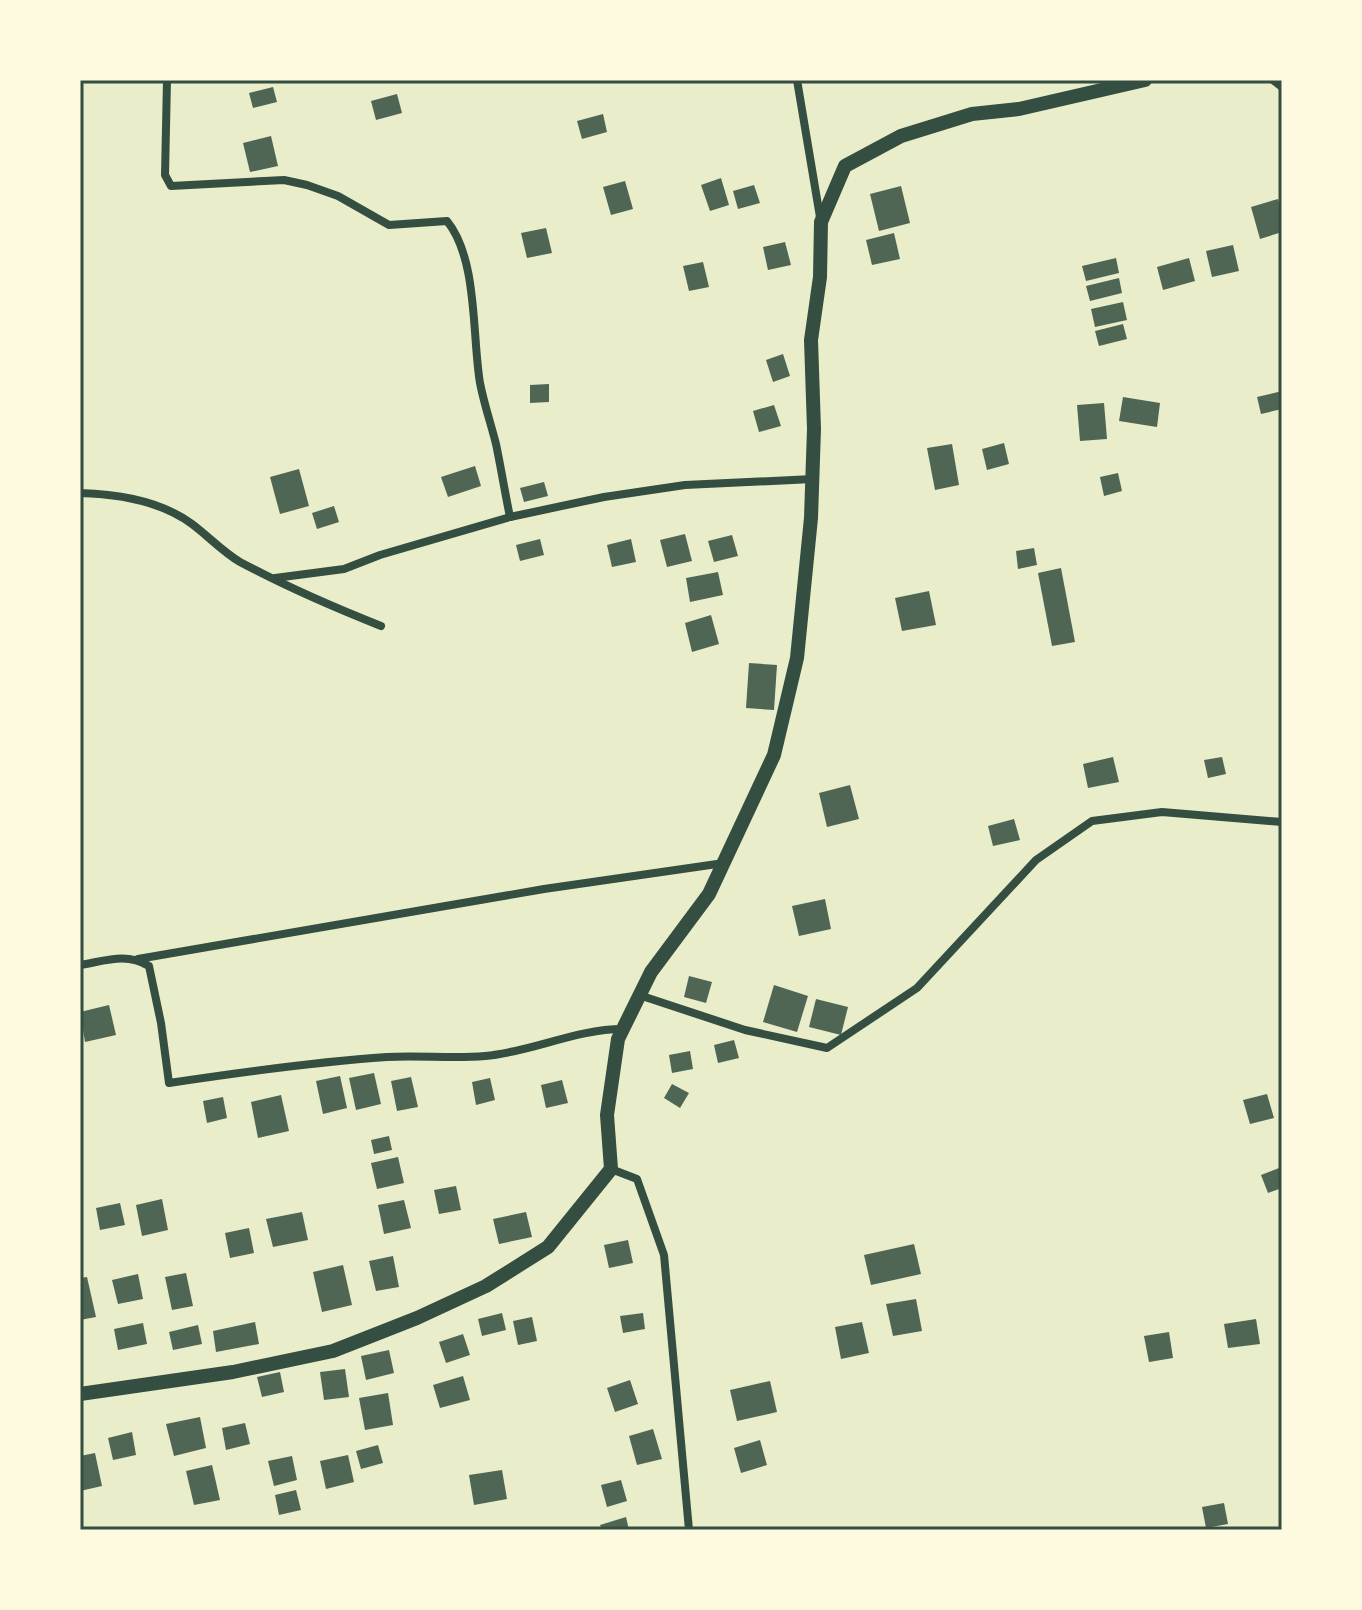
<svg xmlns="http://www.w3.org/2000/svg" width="1362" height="1610" font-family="Spectral,serif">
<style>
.building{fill:#4f6655}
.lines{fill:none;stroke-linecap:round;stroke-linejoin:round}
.minor{stroke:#344e41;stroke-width:8}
.secondary{stroke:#344e41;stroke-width:14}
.neatline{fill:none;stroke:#344e41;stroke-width:3}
</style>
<rect width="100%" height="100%" fill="#e9edc9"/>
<!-- building -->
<g class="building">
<polygon points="273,87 277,102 253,108 249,93"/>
<polygon points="397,94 402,113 376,120 371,101"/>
<polygon points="603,114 607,132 582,139 577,121"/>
<polygon points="271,136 278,166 250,172 243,143"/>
<polygon points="721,178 729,205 710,211 701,185"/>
<polygon points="625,181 633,209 611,215 603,187"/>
<polygon points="754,185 760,203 738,209 733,191"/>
<polygon points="901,186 910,223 879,231 870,194"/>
<polygon points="1278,199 1282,213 1282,232 1260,239 1251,207"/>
<polygon points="546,228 552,253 527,258 521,233"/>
<polygon points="894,233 900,259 872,265 866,240"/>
<polygon points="785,242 791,265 768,270 763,247"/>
<polygon points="1233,245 1239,271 1212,277 1206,251"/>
<polygon points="1116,258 1119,273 1086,281 1082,266"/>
<polygon points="1189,258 1195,281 1163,290 1157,267"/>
<polygon points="703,262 709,287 689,291 683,266"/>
<polygon points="1119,278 1122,293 1090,301 1086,286"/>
<polygon points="1123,302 1127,320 1095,327 1091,309"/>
<polygon points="1123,324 1127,339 1099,346 1095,331"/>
<polygon points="783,354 790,376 773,382 766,360"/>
<polygon points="549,384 549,402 530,403 530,385"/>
<polygon points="1282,391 1282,409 1261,414 1257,397"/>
<polygon points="1123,397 1160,403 1157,427 1119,421"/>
<polygon points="1104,403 1107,439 1080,441 1077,405"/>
<polygon points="774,405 781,426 759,432 753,411"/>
<polygon points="1004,443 1009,464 987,470 982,449"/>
<polygon points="952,444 959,485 935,490 927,448"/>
<polygon points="475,466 481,486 448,497 441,477"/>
<polygon points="299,469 309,506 280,514 270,477"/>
<polygon points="1118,473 1122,491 1104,496 1100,477"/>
<polygon points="544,482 548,496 524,502 520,488"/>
<polygon points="334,506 339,522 317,529 312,513"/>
<polygon points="685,534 692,561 667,567 660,540"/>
<polygon points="732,535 738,556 714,562 708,541"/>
<polygon points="540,539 544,555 520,561 516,545"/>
<polygon points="631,539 636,562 612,567 607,545"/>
<polygon points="1034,548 1037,565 1018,569 1016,551"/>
<polygon points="1061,568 1075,642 1052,646 1038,573"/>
<polygon points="718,572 723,595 690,602 686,578"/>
<polygon points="929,591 936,625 902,631 895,598"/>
<polygon points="711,615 719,644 692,652 685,623"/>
<polygon points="749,663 777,665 774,710 746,708"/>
<polygon points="1113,757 1119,782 1088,788 1083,764"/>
<polygon points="1222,757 1226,774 1208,778 1204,760"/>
<polygon points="850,785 859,819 827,827 819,793"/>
<polygon points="1014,819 1020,840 993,846 988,826"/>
<polygon points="825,899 831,929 799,936 792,906"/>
<polygon points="689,976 712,982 706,1003 684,997"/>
<polygon points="774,985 808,996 797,1032 763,1022"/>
<polygon points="816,999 848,1007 841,1035 809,1027"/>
<polygon points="109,1005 116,1035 85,1042 80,1012"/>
<polygon points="734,1040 739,1058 718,1063 714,1045"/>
<polygon points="690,1051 693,1069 672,1073 669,1055"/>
<polygon points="374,1073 381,1104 356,1110 349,1078"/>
<polygon points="340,1076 347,1108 323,1114 316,1081"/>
<polygon points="411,1077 418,1107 397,1111 391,1081"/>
<polygon points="490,1078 495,1100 476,1105 472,1082"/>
<polygon points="562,1080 568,1103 546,1108 541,1085"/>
<polygon points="672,1084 689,1093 680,1108 664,1098"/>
<polygon points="1267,1094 1274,1118 1250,1124 1243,1100"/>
<polygon points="281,1095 289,1131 258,1138 251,1102"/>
<polygon points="223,1097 227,1118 207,1123 203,1101"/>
<polygon points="389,1136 392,1150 374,1154 371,1140"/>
<polygon points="398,1157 404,1183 377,1189 371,1163"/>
<polygon points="1279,1168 1282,1188 1268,1193 1261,1175"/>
<polygon points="456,1186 461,1210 439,1214 434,1190"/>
<polygon points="162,1199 168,1230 142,1236 136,1205"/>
<polygon points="404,1200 411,1228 384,1234 378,1205"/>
<polygon points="120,1203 125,1225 100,1230 96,1208"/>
<polygon points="302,1212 308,1240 273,1247 266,1219"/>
<polygon points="526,1212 532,1237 499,1244 493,1219"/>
<polygon points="249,1228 254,1253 230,1258 225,1233"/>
<polygon points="628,1240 633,1263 609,1268 604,1245"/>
<polygon points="914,1244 921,1274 871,1285 864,1255"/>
<polygon points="393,1256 399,1287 376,1291 369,1261"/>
<polygon points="343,1265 352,1305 322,1312 313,1272"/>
<polygon points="186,1273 193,1306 172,1310 165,1277"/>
<polygon points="138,1274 143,1299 118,1304 112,1280"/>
<polygon points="87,1277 96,1317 80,1320 80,1278"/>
<polygon points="916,1299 922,1331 893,1336 886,1304"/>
<polygon points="502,1313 506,1330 482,1336 478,1319"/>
<polygon points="643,1313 645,1329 623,1333 620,1316"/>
<polygon points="532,1317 537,1341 518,1345 513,1321"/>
<polygon points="1256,1319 1260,1344 1228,1348 1224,1324"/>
<polygon points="255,1322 259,1344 216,1352 213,1331"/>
<polygon points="862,1322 869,1353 841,1359 835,1327"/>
<polygon points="143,1323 147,1344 118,1350 114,1329"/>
<polygon points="198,1325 202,1344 173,1350 169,1332"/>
<polygon points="1169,1332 1173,1358 1149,1362 1144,1336"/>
<polygon points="463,1334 470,1355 446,1363 439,1342"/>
<polygon points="389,1350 394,1373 366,1380 361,1356"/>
<polygon points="345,1369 349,1397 324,1400 320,1372"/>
<polygon points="280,1372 284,1392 262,1397 257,1377"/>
<polygon points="463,1376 470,1400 440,1408 433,1385"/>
<polygon points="630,1380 638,1404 615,1412 607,1388"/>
<polygon points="770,1381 777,1412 737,1421 730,1390"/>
<polygon points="388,1393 393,1425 365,1430 359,1398"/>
<polygon points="200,1417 206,1448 174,1456 166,1424"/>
<polygon points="245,1423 250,1444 226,1450 222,1428"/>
<polygon points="653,1429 662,1459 637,1465 629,1436"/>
<polygon points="132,1432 136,1455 113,1460 108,1438"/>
<polygon points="760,1440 767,1465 741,1473 734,1448"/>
<polygon points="378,1445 383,1463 361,1469 356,1451"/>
<polygon points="95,1453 102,1486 80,1491 80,1456"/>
<polygon points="348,1455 354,1482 326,1489 320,1461"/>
<polygon points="292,1456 297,1480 274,1486 268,1461"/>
<polygon points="212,1465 220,1500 194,1505 186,1471"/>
<polygon points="502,1470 507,1499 474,1505 469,1475"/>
<polygon points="621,1480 627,1501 607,1507 601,1485"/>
<polygon points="296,1490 301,1510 279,1515 275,1495"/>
<polygon points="1224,1503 1228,1524 1206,1528 1202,1507"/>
<polygon points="626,1517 629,1530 602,1530 600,1525"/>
</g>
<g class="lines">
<!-- minor -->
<g class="minor">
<path d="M167 80 165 175 171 186 284 180 307 185 338 196 389 225 447 221C478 259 472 336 480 383 484 404 491 424 496 444 501 468 505 493 510 517"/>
<polyline points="797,80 820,217"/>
<polyline points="1273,80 1282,87"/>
<path d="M80 493C117 494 161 501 192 524 208 536 223 552 240 562 285 586 333 607 381 626"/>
<polyline points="275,578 344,569 380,555 510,517 604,497 685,485 813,479"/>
<polyline points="138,959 544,889 724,863"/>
<path d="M80 965C105 961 126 952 149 966L161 1023 169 1083C242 1072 314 1062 387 1057 420 1055 453 1059 485 1056 532 1052 575 1029 623 1029"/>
<polyline points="639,995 745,1030 827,1048 917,988 1036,860 1092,821 1162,812 1282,822"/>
<polyline points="611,1169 637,1179 664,1255 689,1530"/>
</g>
<!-- secondary -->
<polyline class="secondary" points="80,1394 233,1372 333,1351 417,1318 486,1286 548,1247 611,1169 607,1115 618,1039 651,972 709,894 774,755 797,658 811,518 814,429 811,340 820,277 821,222 845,166 901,136 972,114 1019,109 1145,80"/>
</g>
<!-- border -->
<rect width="1362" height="1610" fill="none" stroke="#fefae0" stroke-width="164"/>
<rect x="82" y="82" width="1198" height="1446" class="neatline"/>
</svg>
